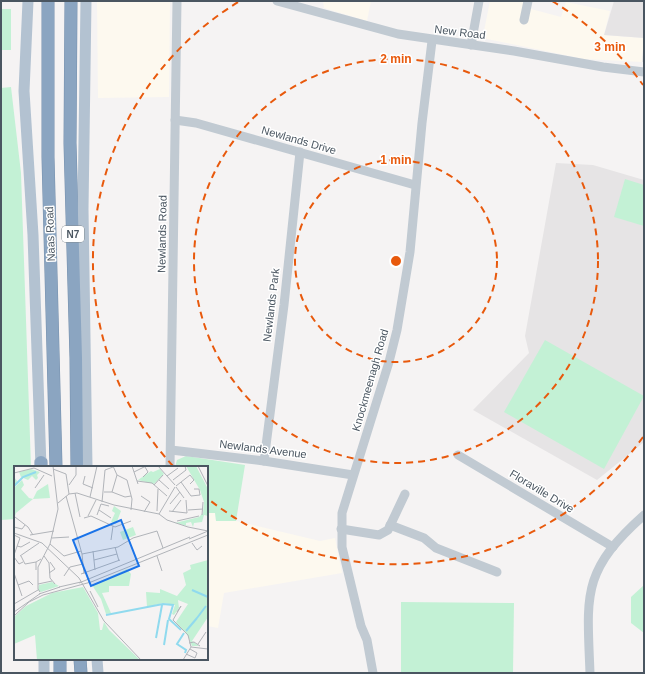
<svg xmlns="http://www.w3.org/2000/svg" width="645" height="674" font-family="Arial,sans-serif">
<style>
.commercial{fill:#fdf9ef}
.education{fill:#e6e4e5}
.green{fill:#c3f1d5}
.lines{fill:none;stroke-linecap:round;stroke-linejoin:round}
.highway-casing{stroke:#7690ad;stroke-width:13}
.minor{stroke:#c1cad2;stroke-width:9}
.major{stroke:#b3c2d1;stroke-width:11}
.highway{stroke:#8ba5c1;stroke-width:12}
.ring{fill:none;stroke:#e8590c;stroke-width:2;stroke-dasharray:7 5}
.labels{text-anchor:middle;stroke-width:3;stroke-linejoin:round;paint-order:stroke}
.shield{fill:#fff;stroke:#808990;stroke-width:1}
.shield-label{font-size:10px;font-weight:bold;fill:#4a5661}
.street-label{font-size:11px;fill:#4a5661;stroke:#fff}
.inset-river{fill:none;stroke:#90daee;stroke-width:2}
.inset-road{fill:none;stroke:#b1b4b9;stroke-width:1}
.view{fill:#1a73e8;fill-opacity:0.15;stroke:#1a73e8;stroke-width:2}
.inset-edge{fill:none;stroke:#4a5661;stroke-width:2}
.centre{fill:#e8590c;stroke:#fff;stroke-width:2}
.ring-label{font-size:12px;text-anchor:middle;font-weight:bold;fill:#e8590c;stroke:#fff;stroke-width:3;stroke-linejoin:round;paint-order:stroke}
</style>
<rect width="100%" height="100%" fill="#f5f3f3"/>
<!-- commercial -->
<g class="commercial">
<polygon points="97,1 170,1 169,97 98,98"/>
<polygon points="323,1 371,1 367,21 324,8"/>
<polygon points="490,1 525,1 531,9 561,17 566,2 610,11 604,35 644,38 642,62 584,59 487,39 483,36"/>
<polygon points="207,505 215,513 216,521 236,521 320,541 335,538 342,573 224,593 218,628 207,626"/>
</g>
<!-- education -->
<g class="education">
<polygon points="614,1 644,1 644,62 642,62 644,38 604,35"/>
<polygon points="556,163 593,165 644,180 644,442 597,480 473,410 529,353 525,336"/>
</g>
<!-- green -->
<g class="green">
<rect x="1" y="9" width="10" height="41"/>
<polygon points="11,87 21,173 31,467 15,467 15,519 1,520 1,88"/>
<polygon points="625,179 644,185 644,226 614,217"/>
<polygon points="545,340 644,396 604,469 504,412"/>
<polygon points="186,456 245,465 236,521 216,521 215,513 208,513 207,467 175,467 177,460"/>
<polygon points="644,585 644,633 631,623 631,597"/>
<polygon points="401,602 514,603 513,673 401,673"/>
</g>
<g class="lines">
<!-- highway casing -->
<g class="highway-casing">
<g id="highway">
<polyline points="48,1 48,157 56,467"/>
<polyline points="71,1 70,143 76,358 77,467"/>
<polyline points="41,462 41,467"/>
<polyline points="60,659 60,673"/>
<polyline points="80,659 81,673"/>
</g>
</g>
<!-- minor -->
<g class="minor">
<polyline points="277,1 398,34 514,51 603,67 644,72"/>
<polyline points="524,20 528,1"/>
<polyline points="471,45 479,1"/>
<polyline points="175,120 196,123 415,185"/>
<polyline points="171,450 264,461 353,475"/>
<polyline points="458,455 613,547"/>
<polyline points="264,461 284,305 300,152"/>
<polyline points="170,467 177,1"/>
<polyline points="390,525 424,538 436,548 497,572"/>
<polyline points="341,529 379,535 388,530 405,494"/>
<polyline points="373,673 367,640 361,626 342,547 342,513 389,362 397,330 410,252 422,123 432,41"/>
<path d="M590 673C587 595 581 571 644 515"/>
</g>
<!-- major -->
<g class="major">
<polyline points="28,1 24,91 33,235 41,467"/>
<polyline points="86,1 83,209 87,467"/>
<polyline points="44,659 44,673"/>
<polyline points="97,659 98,673"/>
</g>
<!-- highway -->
<use href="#highway" class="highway"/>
</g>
<!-- distance rings -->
<g class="ring">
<circle cx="396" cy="261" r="101"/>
<circle cx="396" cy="261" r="202"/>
<path d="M643 437A303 303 0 0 1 207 498M173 466A303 303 0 0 1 240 1M552 1A303 303 0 0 1 643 85"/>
</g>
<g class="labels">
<!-- shield labels -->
<rect class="shield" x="62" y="226" width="22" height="16" rx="3"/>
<g class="shield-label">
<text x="73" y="238">N7</text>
</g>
<!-- street labels -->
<g class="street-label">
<text transform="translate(460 32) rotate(7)" y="4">New Road</text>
<text transform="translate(299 140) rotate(16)" y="4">Newlands Drive</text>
<text transform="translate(50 234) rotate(-92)" y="4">Naas Road</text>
<text transform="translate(162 234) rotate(-89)" y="4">Newlands Road</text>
<text transform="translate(271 305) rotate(-83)" y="4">Newlands Park</text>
<text transform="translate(370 380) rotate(-74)" y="4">Knockmeenagh Road</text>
<text transform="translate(263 449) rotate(7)" y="4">Newlands Avenue</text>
<text transform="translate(542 491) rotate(31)" y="4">Floraville Drive</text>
</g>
</g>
<!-- overview -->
<g transform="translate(14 466)">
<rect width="194" height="194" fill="#f5f3f3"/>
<path d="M172 0H182L194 23V50L190 49 188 56 180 57 179 61 177 56 172 57V60L178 59 174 60 161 57 185 51 189 47 190 36 186 24ZM17 3 26 6 23 9 24 12 22 14 18 10 14 14 7 11 5 6ZM146 3 150 8 140 18 124 14 137 5 139 6ZM0 11 3 15 1 21 8 14 10 19 7 23 15 32 19 33 23 25 34 18 36 32 19 33 2 47 0 53ZM100 40 107 45 102 58 97 56 101 47 98 45ZM119 61 122 69 109 74 106 66ZM194 94V151L178 175 185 180H178L174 170 162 156 174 138 164 134 165 142 160 149 158 148 161 139 149 137 133 141 132 126 146 127V123L163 130 172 119 169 107 177 103 176 99ZM113 103 117 108 115 120H95V126L88 127 97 147 92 148 87 133 78 119ZM38 116 45 120 27 126 24 124 25 119ZM69 121 84 147 86 164H88L90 156 95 164 126 194H23L21 169 0 178V151L12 140 38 127Z" fill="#c3f1d5"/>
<path class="inset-river" d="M0 20 9 11 22 6M178 124 194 131M92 149 149 138 159 139 155 153 167 164M183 152 192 140M172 165 183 152M170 167 163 178 172 184 171 187M142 172 148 139M150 179 154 154"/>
<path class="inset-road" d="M99 0 103 9 113 14 118 33 117 44M118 0 124 18M144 0 161 19M184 0 194 20M39 3 52 8 55 28M120 6 132 0M0 7 20 2 38 10M71 10 69 18 79 22M153 10 164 2M129 11 134 6 131 1M145 14 155 23M159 14 172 4 171 0M123 15 138 17 153 30M167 16 177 30 186 29 185 23H180M55 19 62 9V0M140 19 149 9M162 20 176 9 180 14 176 18M162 21 170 32M21 22 30 9M90 26H98L111 31 117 30M98 26 103 9M61 27 66 51M52 30 68 88 70 108M127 30 136 36 130 46M76 31 83 0M88 36 91 4 99 1M44 37 55 28 63 27 100 39 145 48 153 54 174 61M156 38 166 26M85 44 97 52M174 44 189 43M143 45 144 23M155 45 173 47 172 34M158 46 167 34M145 48 161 21M83 49 87 38 95 40M188 49 189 36M74 50 82 34M1 51 14 61 19 69M70 52 77 50 101 61 117 55M163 55 185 50M0 61 8 63 11 59M174 61 194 65M0 67 28 77 65 112 90 155 127 194M0 69 6 72 0 89M16 69 40 65M38 72 55 71M175 73 194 65M97 74 99 60M178 77 183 84 188 80M36 78 50 90 67 85M3 80 7 81 16 76M101 81 105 95M79 85 81 104M68 88 104 81 119 72 143 65 149 82M6 90 25 77M7 90 11 98 22 96M30 90 35 97 36 112 41 118M143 90 148 105M0 91 5 98 9 96M80 94 103 88M22 104V96L27 93M0 107 8 130M35 107 41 103 36 96M67 108 106 94M50 110 56 101 69 98M65 117 176 71M24 118 38 115M4 119 15 115 19 119M45 121 67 116M76 125 84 141M26 126 24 123V101L36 78 44 43 39 0M25 128 46 121M0 138 24 124M0 146 27 127M163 146 167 140 159 154 174 169 177 181 169 194M0 150 15 136 29 129 77 116 194 69M175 177 180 176 186 180M184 178 192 166M177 181 194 183M172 188 181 192 183 187 176 183"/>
<path class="view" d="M107 54 125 100 77 120 59 74Z"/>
<rect width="194" height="194" class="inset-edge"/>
</g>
<circle cx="396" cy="261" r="6" class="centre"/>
<g class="ring-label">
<text x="610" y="51">3 min</text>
<text x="396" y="63">2 min</text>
<text x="396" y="164">1 min</text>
</g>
<!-- border -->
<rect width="645" height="674" fill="none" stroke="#4a5661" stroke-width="4"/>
</svg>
